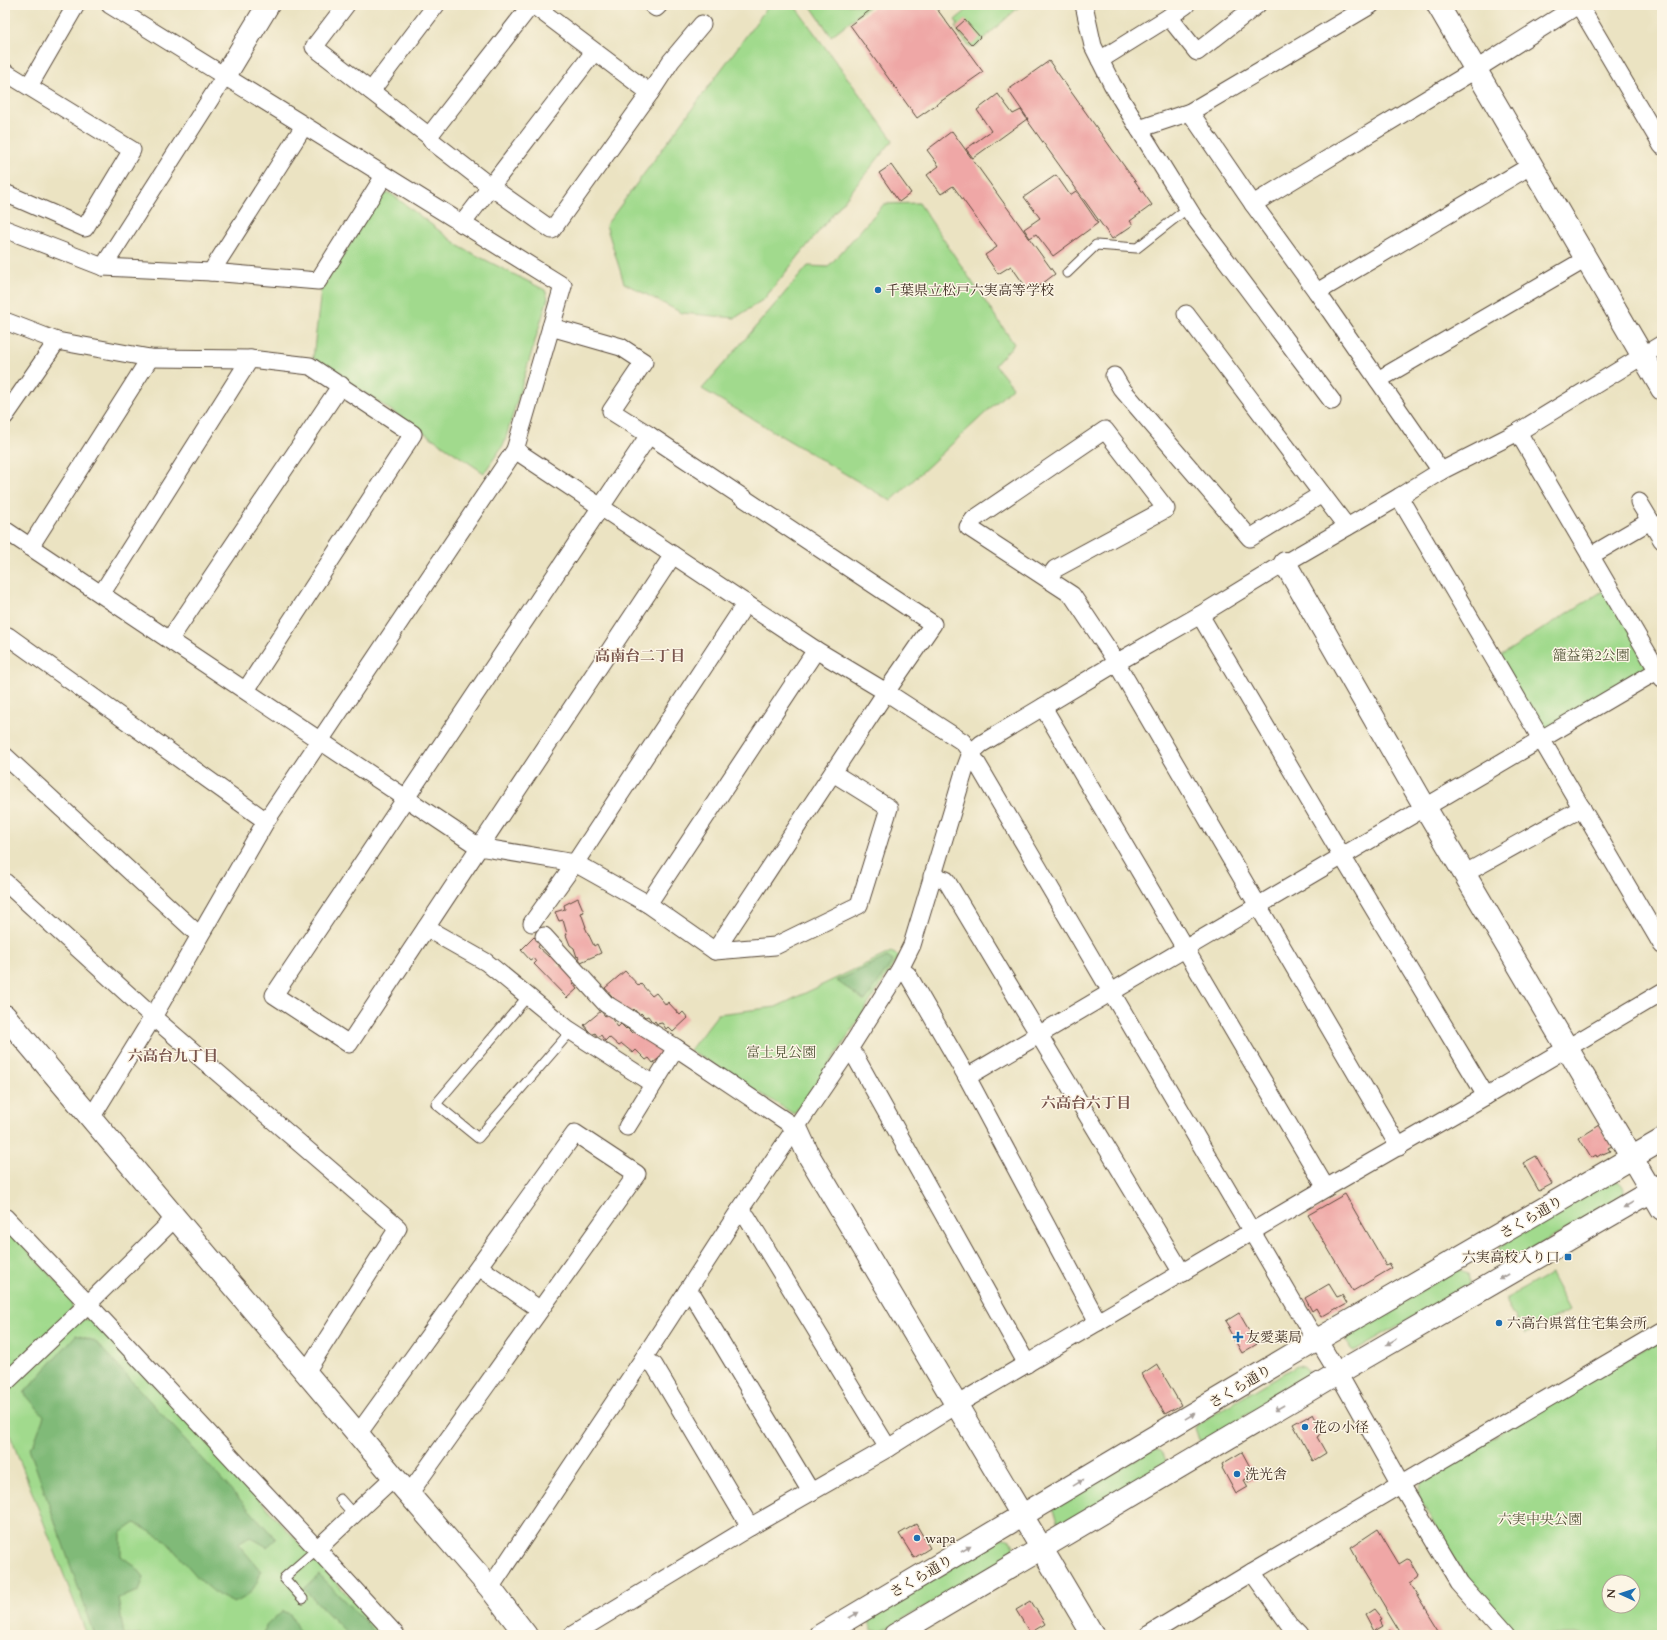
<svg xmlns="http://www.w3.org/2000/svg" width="1667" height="1640" font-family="Cardo,'Noto Serif JP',serif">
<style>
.green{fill:#a1da8d;stroke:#6e8256;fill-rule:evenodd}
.forest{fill:#80ba78;stroke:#5e724b}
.building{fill:#efa7a6}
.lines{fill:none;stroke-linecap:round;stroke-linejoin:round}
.service-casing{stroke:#554637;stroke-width:11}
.minor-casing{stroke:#554637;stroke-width:19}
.tertiary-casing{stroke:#554637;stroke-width:24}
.service{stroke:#fff;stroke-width:9}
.minor{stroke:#fff;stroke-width:17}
.tertiary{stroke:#fff;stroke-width:22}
.oneway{fill:#a79f9a}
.poi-dot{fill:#1f6fb2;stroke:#fcf5e5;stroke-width:1.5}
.labels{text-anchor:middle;stroke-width:3;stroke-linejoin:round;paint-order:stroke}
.poi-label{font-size:14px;fill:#3b2a1e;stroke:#fcf5e5;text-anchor:start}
.park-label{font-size:14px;fill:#54563a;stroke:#fcf5e5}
.street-label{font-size:14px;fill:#3b2a1e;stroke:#fcf5e5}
.neighbourhood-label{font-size:15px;font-weight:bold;fill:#7a564e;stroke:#fcf5e5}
</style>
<rect width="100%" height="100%" fill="#fcf5e5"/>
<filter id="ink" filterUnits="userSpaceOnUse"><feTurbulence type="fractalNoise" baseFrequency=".025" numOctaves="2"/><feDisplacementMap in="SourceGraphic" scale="8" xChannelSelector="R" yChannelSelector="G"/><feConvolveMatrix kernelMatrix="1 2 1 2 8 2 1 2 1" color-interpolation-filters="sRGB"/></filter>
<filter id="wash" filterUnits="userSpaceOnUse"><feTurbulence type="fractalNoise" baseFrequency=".012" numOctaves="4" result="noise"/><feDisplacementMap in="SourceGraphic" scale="16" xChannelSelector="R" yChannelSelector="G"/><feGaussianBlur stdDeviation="0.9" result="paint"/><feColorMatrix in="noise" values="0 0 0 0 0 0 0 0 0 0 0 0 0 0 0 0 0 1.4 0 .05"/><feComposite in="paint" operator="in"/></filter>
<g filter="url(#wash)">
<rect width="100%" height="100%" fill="#ebe3c2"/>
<!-- green -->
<g class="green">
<polygon points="769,5 794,5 893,140 764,299 735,318 682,313 624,283 606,225"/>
<polygon points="810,5 871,5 831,36"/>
<polygon points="973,5 1021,5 976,46 970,48 955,27 958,24 955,20"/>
<polygon points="390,193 462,248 545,290 548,298 504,444 484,473 313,358 321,290 381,195"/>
<polygon points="919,203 1014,344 995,365 1013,387 891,501 702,389 808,266 828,267 884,204"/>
<polygon points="1609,587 1657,670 1541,739 1495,659"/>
<polygon points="891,952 899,956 840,1049 794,1114 690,1050 718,1014 776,1007"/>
<path d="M1613 1179C1619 1181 1627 1187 1623 1195 1622 1197 1618 1200 1615 1202L1505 1264 1501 1262 1498 1251 1500 1246Z"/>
<polygon points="9,1231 72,1298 72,1309 5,1373 5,1232"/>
<polygon points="1456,1270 1461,1270 1468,1273 1470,1284 1354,1351 1351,1350 1347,1339 1349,1334"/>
<polygon points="1550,1274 1569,1310 1525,1334 1505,1299"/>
<polygon points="94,1319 276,1518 385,1635 87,1635 5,1422 5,1392 78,1320"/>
<path d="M1662 1339V1635H1522C1473 1604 1445 1542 1418 1494L1422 1479ZM1609 1582H1633V1606H1609Z"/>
<path d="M1297 1365C1306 1365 1307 1369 1310 1377L1203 1441 1199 1440 1195 1428 1198 1424Z"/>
<path d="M1153 1449C1162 1449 1163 1453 1166 1461L1162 1467 1066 1524 1057 1522 1053 1510 1056 1506Z"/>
<path d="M1002 1538C1011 1538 1013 1542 1015 1550L1011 1556 881 1632 872 1630 868 1619Z"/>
</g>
<!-- forest -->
<g class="forest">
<polygon points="887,957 893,961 865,1001 837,981"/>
<path d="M76 1335 95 1341 276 1539 267 1547 250 1537 238 1544 261 1571C256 1588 250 1596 234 1603L218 1595 200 1580 165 1540 135 1523 121 1533V1556L136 1567 144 1577 139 1591 118 1598 124 1635H95L29 1448 34 1443 44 1416 24 1393Z"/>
<polygon points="319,1575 378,1635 349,1635 304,1589"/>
<polygon points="282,1611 290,1614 301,1635 264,1635 266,1626"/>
</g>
<g id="blocks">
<!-- building -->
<g class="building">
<polygon points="877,5 934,5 983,72 917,118 850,25"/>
<polygon points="965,20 980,37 972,45 956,28"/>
<polygon points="1049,61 1152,205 1130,221 1133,225 1112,239 1027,120 1028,119 1008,90"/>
<polygon points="998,94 1013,114 1021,110 1027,119 973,158 966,149 991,131 977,110"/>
<polygon points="952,131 1055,274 1030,293 1011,266 998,274 985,255 997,247 953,186 941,194 927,175 939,166 927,150"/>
<polygon points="891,165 911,193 899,202 879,173"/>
<polygon points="1056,175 1070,195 1076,191 1098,223 1053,256 1036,234 1030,238 1024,229 1040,218 1024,197"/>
<polygon points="578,898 584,912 581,913 586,927 585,927 594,946 597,944 601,953 581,962 578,956 577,957 574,948 570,945 566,935 567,934 563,920 559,921 555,912 565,909 564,905"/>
<polygon points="534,937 540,943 538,947 549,957 552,954 559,961 556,964 561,968 564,965 578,979 573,984 577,989 567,998 534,964 536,962 533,958 530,960 521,950"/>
<polygon points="625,971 639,986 641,984 652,996 656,993 666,1005 668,1002 680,1015 683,1012 688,1018 673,1032 668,1027 666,1029 662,1023 657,1024 655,1021 653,1023 648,1016 645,1017 641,1013 639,1015 634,1009 630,1013 624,1010 605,988"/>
<polygon points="601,1011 605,1016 608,1014 618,1027 621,1024 626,1029 627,1028 632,1033 636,1030 645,1039 649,1035 667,1052 653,1063 649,1058 646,1060 636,1050 633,1053 622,1044 619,1046 609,1037 605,1041 601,1035 598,1037 595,1033 592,1035 584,1025"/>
<polygon points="1600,1125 1612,1146 1608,1148 1610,1151 1603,1154 1603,1153 1597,1157 1596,1155 1591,1158 1579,1138"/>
<polygon points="1536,1156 1552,1184 1539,1191 1523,1163"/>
<polygon points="1345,1194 1386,1265 1389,1263 1392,1268 1353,1291 1308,1215"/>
<polygon points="1329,1284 1337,1297 1342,1295 1347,1304 1338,1309 1337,1308 1321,1317 1316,1308 1312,1311 1305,1298"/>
<polygon points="1239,1313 1257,1344 1242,1353 1228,1328 1230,1327 1226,1321"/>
<polygon points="1157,1364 1181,1405 1165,1414 1142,1374"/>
<polygon points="1313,1414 1323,1433 1317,1437 1326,1453 1313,1461 1293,1424 1307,1416 1308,1417"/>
<polygon points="1242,1452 1256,1478 1249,1482 1247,1479 1244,1480 1248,1487 1236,1494 1222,1468 1223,1467 1222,1464"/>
<polygon points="916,1524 930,1548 914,1558 899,1534"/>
<polygon points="1378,1529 1399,1564 1407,1559 1410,1560 1419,1575 1418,1578 1410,1583 1442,1635 1402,1635 1356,1559 1357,1558 1351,1547"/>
<polygon points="1031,1601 1045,1624 1030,1633 1016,1610"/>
<polygon points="1373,1609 1381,1619 1379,1620 1383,1626 1373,1632 1364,1615"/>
<polygon points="1390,1629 1394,1635 1388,1635 1386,1632"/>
</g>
</g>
</g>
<g filter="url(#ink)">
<use href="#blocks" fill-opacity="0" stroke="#554637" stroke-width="1"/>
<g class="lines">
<!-- service casing -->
<g class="service-casing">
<g id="service">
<polyline points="1067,273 1096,245 1137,248 1188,208"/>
<polyline points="528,996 436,1104 478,1138 571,1031"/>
<polyline points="340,1499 354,1515"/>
<polyline points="303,1599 284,1578 317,1549"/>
</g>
</g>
<!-- minor casing -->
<g class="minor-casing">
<g id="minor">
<polyline points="346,5 314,47 429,136 433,142 491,187 552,230 650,93 671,61 702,24"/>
<polyline points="533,5 650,93"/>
<polyline points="652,5 656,8 659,5"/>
<polyline points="1084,5 1093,46 1112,84 1139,129 1193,216 1332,401"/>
<polyline points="1579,5 1662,146"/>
<polyline points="1169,17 1186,5"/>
<polyline points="1100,60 1169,17 1197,52 1257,5"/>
<polyline points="5,72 132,150 85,228 5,193"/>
<polyline points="29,86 76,5"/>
<polyline points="371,91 436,5"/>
<polyline points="1190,112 1253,204 1317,292 1441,471"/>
<polyline points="1139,129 1190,112 1371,5"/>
<polyline points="429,136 531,5"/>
<polyline points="1253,204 1475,70 1578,5"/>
<polyline points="462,224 594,52"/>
<polyline points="5,229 103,267 211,272 318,281 384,176"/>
<polyline points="103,267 225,76"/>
<polyline points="211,272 304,126"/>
<polyline points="1317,292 1532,165"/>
<polyline points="1186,314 1347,527"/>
<polyline points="5,321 57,341 150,358 250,359 310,366 413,434 246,690"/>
<polyline points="551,327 621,347 644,362 611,411 649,435 933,624 886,692 715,951"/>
<polyline points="1114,376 1121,388 1250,538 1322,494"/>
<polyline points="1378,380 1586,259"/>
<polyline points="5,416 57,341"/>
<polyline points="1518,432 1662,678"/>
<polyline points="649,435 274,995 349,1044 673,555"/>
<polyline points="515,450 816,650 886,692 963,742 971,753 1309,1329 1318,1340 1338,1373 1401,1485 1459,1582 1506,1635"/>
<polyline points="1399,497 1662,945"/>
<polyline points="1639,502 1662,540"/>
<polyline points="5,530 479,847 575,863 648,904 715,951 775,946 859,905 889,808 833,773"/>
<polyline points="30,547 150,358"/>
<polyline points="1590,556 1650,521"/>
<polyline points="1048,579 1055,569 1166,509 1105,430 974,519 968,527 1072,595 1110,652 1399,1147"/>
<polyline points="102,593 250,359"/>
<polyline points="1200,615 1342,856 1486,1096"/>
<polyline points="170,639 341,385"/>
<polyline points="5,641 8,636 266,821"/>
<polyline points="1043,707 1326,1188"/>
<polyline points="5,756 199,935"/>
<polyline points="1464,874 1582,808"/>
<polyline points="932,876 946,880 1182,1273"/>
<polyline points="5,882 153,1017 398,1228 306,1372"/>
<polyline points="648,904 816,650"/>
<polyline points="532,923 575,863 746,603"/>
<polyline points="426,928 486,962 568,1029 653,1084"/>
<polyline points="544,936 606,1004 675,1047 796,1128"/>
<polyline points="900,969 908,975 967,1077 1098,1322"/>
<polyline points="848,1051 855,1056 1027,1364"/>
<polyline points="967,1077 1662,668"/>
<polyline points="91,1118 153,1017 266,821 515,450 563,286 110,5"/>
<polyline points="627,1127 676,1048"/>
<polyline points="739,1211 747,1217 888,1448"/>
<polyline points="5,1217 88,1304 5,1383"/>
<polyline points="175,1218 88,1304 317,1549 394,1477"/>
<polyline points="479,1267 539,1309"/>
<polyline points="687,1291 694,1297 811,1492"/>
<polyline points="643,1359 654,1365 750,1527"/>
<polyline points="358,1434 575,1133 637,1174 409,1494"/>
<polyline points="317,1549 396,1635"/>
<polyline points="1252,1572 1289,1624 1300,1635"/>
<polyline points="490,1588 643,1359 739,1211 848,1051 900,969 912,945 964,772 971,753 981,744 1116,663 1200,615 1285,563 1399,497 1441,471 1518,432 1662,344"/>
<polyline points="572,1635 750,1527 888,1448 958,1404 1326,1188 1486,1096 1662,992"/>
<polyline points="1148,1635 1252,1572 1662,1331"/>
</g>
</g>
<!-- tertiary casing -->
<g class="tertiary-casing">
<g id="tertiary">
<polyline points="1438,5 1662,389"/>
<polyline points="225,76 268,5"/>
<polyline points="1285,563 1425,807 1662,1209"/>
<polyline points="5,1016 394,1477 490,1588 526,1635"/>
<polyline points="796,1128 809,1156 1093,1635"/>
<polyline points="821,1635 1300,1350 1662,1140"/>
<polyline points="895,1635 1338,1373 1662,1185"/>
</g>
</g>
<!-- service -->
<use href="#service" class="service"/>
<!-- minor -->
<use href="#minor" class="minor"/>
<!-- tertiary -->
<use href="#tertiary" class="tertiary"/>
</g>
<!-- one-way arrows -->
<defs><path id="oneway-solid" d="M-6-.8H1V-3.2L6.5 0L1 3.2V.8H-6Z"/></defs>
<g class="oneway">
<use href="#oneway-solid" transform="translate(1628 1205) rotate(150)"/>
<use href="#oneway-solid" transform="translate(1504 1277) rotate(150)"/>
<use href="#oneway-solid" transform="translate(1391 1342) rotate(150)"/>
<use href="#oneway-solid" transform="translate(1279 1408) rotate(150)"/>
<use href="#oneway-solid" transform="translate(1190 1416) rotate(-31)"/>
<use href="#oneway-solid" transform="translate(1078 1483) rotate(-31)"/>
<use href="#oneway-solid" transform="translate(966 1549) rotate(-30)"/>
<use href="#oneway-solid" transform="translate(854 1615) rotate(-30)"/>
</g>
</g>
<!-- markers -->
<g class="poi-dot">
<circle cx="878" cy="290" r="4"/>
<rect x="1564" y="1253" width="8" height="8" rx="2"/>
<circle cx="1499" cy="1323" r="4"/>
<path d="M1236 1331h4v4h4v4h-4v4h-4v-4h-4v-4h4z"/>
<circle cx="1305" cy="1427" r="4"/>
<circle cx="1237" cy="1474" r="4"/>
<circle cx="917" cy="1538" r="4"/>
</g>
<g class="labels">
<!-- poi labels -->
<g class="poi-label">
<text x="886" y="295">千葉県立松戸六実高等学校</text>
<text x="1560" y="1262" text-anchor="end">六実高校入り口</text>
<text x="1507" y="1328">六高台県営住宅集会所</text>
<text x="1246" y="1342">友愛薬局</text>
<text x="1313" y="1432">花の小径</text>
<text x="1245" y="1479">洗光舎</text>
<text x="925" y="1543">wapa</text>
</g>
<!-- park labels -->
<g class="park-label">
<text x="1591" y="660">籠益第2公園</text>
<text x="781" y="1057">富士見公園</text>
<text x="1540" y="1524">六実中央公園</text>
</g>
<!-- street labels -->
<g class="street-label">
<text transform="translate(1531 1217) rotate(-30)" y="5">さくら通り</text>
<text transform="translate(1240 1386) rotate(-31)" y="5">さくら通り</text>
<text transform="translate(921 1576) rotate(-30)" y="5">さくら通り</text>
</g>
<!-- neighbourhood labels -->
<g class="neighbourhood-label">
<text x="640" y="661">高南台二丁目</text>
<text x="173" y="1061">六高台九丁目</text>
<text x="1086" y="1108">六高台六丁目</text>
</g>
</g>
<!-- margin -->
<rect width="1667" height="1640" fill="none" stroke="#fcf5e5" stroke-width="20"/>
<!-- north arrow -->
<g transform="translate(1621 1594) rotate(273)"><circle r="19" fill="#fcf5e5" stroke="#afa495"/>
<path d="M0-3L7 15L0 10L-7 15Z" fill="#1f6fb2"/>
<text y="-6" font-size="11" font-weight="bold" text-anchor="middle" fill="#3b2a1e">N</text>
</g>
</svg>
